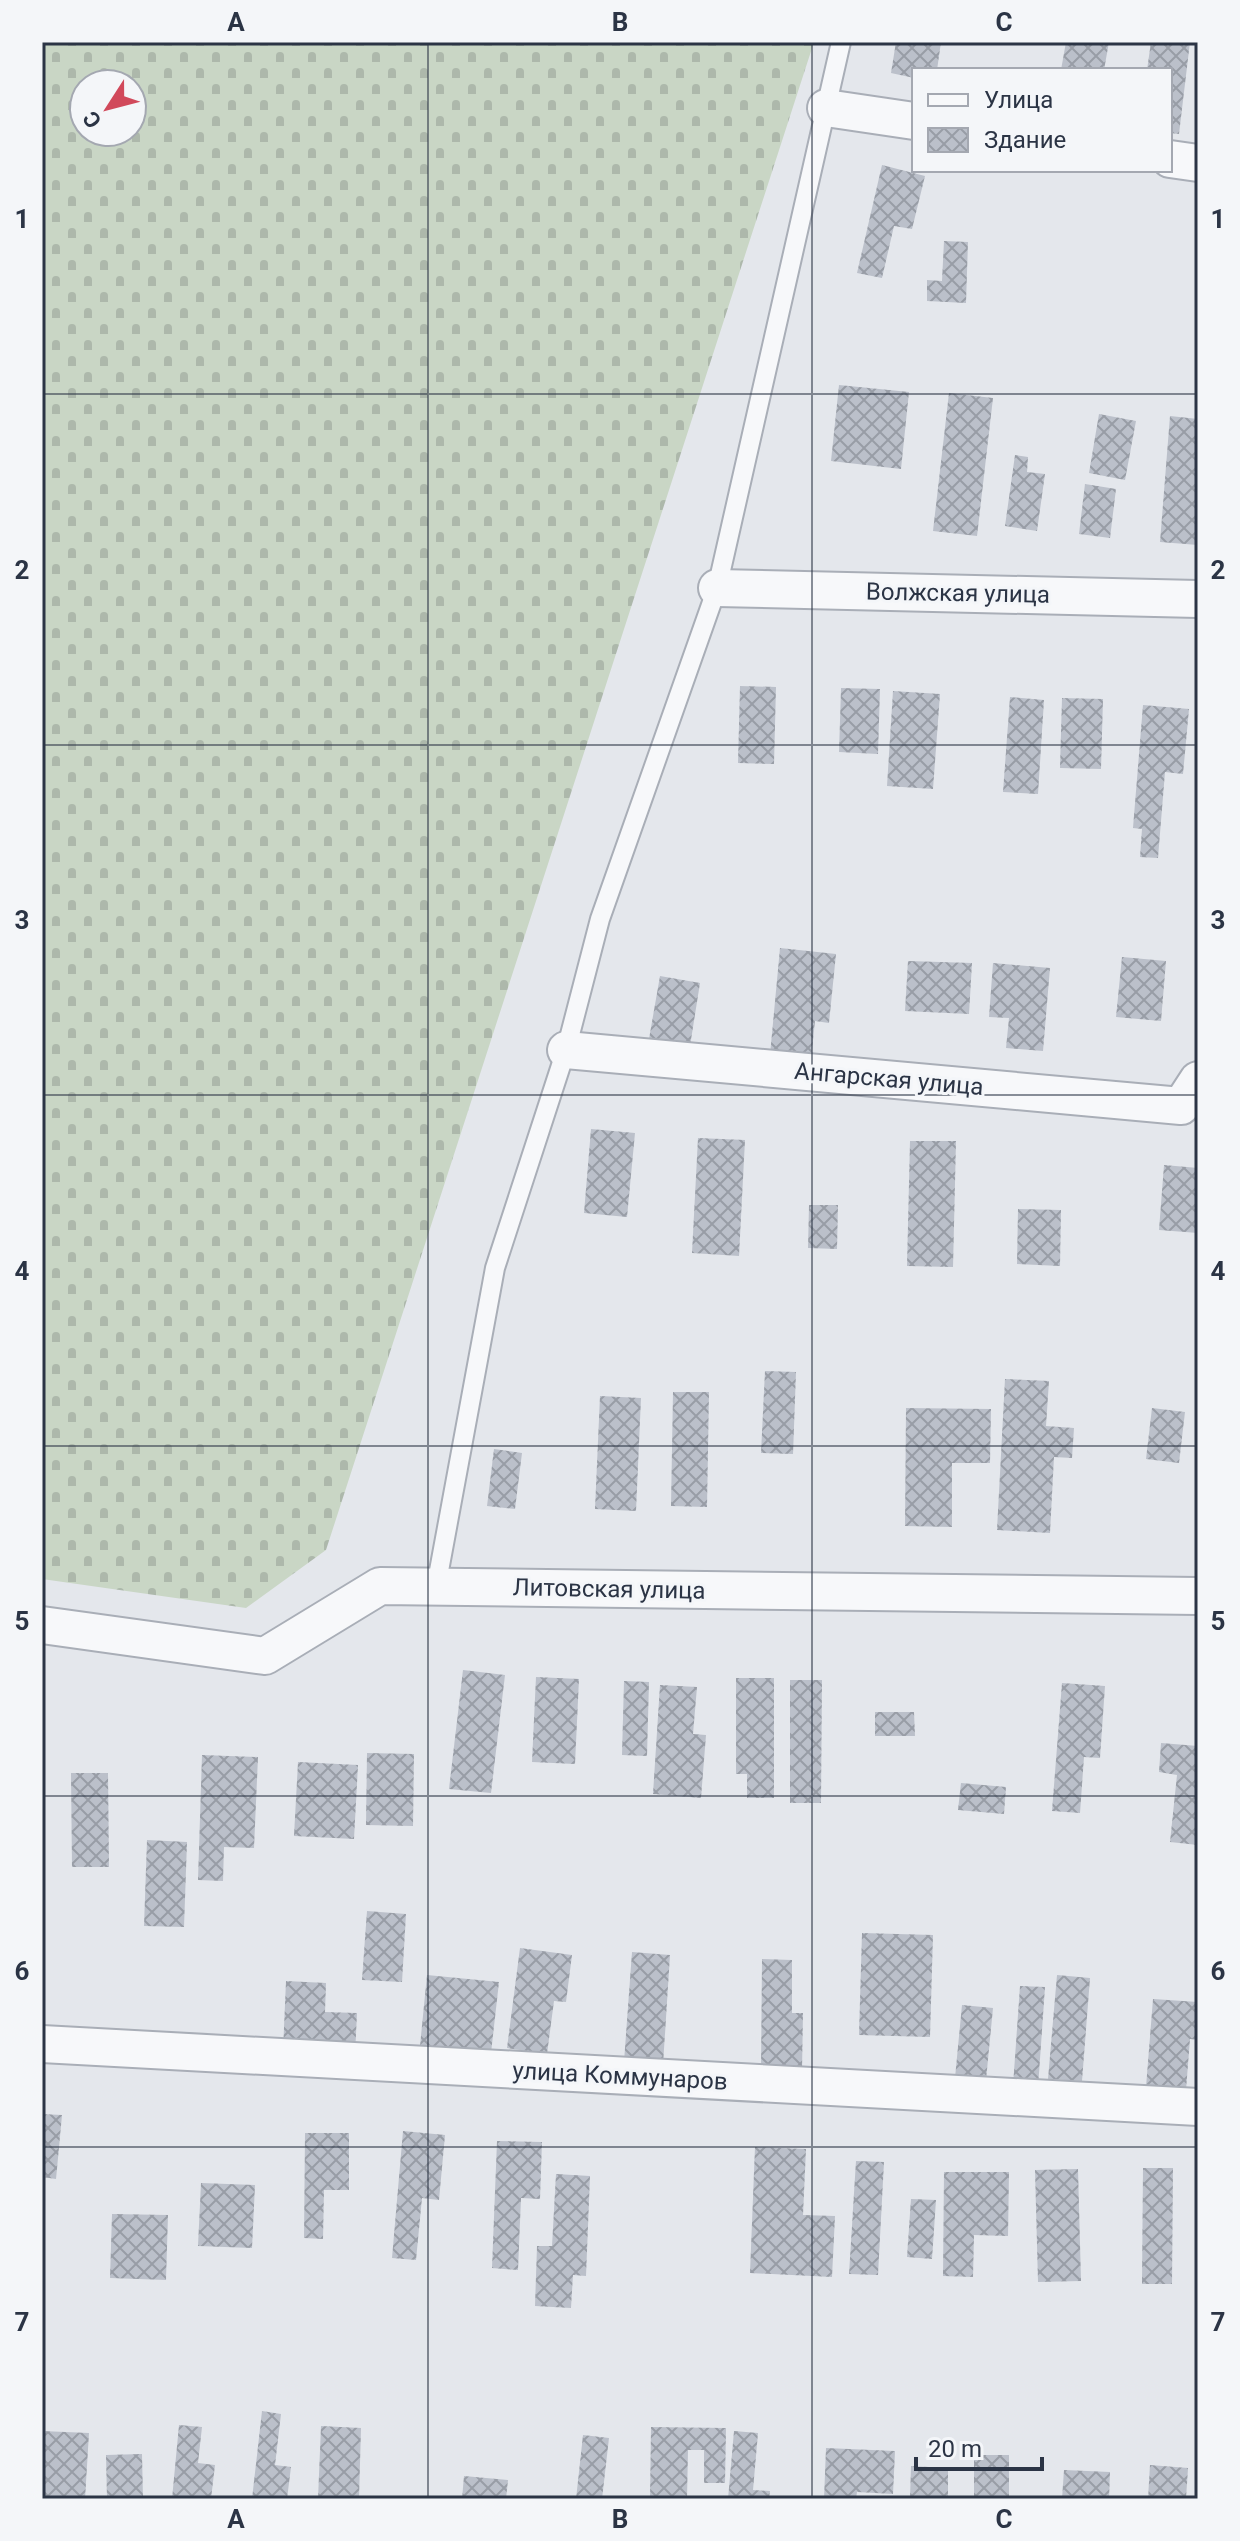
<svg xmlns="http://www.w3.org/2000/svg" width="1240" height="2541" font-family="Roboto,sans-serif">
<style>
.cemetery{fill:url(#cemetery-stones);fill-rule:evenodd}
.building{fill:url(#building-cross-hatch)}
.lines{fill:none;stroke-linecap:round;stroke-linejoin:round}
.service-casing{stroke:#a9aeb7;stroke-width:22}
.minor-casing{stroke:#a9aeb7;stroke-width:40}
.service{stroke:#f7f8fa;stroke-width:18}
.minor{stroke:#f7f8fa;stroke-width:36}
.grid{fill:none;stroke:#2b3445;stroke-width:2;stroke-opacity:0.55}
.labels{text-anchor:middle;stroke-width:6;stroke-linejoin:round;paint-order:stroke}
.street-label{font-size:24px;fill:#2b3445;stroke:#f4f6f9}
.neatline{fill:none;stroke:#2b3445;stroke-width:3}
.grid-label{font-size:26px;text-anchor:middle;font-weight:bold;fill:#2b3445}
</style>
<defs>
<pattern id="cemetery-stones" width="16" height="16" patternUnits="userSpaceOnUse" patternTransform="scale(2)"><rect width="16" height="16" fill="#c9d6c5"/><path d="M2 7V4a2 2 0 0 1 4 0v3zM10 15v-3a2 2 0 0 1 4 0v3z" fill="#adb8ab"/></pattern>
<pattern id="building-cross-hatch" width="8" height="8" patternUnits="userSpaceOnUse" patternTransform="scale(2)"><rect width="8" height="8" fill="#bbc0ca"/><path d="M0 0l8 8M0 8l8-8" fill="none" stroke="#989da6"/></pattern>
</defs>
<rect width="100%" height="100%" fill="#e4e7ec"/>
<!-- cemetery -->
<path class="cemetery" d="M42 42H814L326 1550 246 1608 42 1579ZM84 84H132V132H84Z"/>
<!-- building -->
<g class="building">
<polygon points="896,42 941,42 937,70 914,70 914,78 891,73"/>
<polygon points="1066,42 1109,42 1104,70 1061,70"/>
<polygon points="1151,42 1190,42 1179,134 1170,133 1170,70 1147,70"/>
<polygon points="882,165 925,176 912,229 894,226 882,278 857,273"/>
<polygon points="944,241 968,242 966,303 927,301 927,280 942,281"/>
<polygon points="839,385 909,392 901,469 831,461"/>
<polygon points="949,393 993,398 977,536 933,531"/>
<polygon points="1099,414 1136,421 1125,480 1089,473"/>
<polygon points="1170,416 1198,419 1198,545 1160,542"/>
<polygon points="1015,455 1028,457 1027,472 1045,474 1037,531 1005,526"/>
<polygon points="1085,484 1116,489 1110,538 1079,534"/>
<polygon points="740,686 776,687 774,764 738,763"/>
<polygon points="841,688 880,689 878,754 839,752"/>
<polygon points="893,691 940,694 933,789 887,786"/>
<polygon points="1010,697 1044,700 1038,794 1003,792"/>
<polygon points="1062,698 1103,699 1101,769 1060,768"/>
<polygon points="1143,705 1189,709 1183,774 1165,772 1158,858 1140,857 1142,829 1133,828"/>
<polygon points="780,948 836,954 829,1023 815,1021 811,1059 770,1055"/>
<polygon points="1122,957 1166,961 1161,1021 1116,1017"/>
<polygon points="908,961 972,963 969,1014 905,1011"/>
<polygon points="993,963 1050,968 1043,1051 1006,1048 1009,1018 989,1017"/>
<polygon points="660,976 700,983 690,1046 649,1039"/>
<polygon points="591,1129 635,1133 627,1217 584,1213"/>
<polygon points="698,1138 745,1140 739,1256 692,1253"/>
<polygon points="910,1141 956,1141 953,1267 907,1266"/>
<polygon points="1164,1165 1198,1168 1198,1233 1159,1230"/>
<polygon points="809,1205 838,1205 837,1249 808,1248"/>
<polygon points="1018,1209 1061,1210 1060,1266 1017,1264"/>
<polygon points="765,1371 796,1372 793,1454 761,1453"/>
<polygon points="1005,1379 1049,1381 1046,1426 1074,1428 1072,1458 1054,1457 1050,1533 997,1530"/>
<polygon points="673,1392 709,1392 707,1507 671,1506"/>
<polygon points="600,1396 641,1398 636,1511 595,1509"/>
<polygon points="906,1408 991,1409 990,1463 952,1463 952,1527 905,1526"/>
<polygon points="1152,1408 1185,1412 1179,1463 1146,1459"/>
<polygon points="494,1449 522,1453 515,1509 487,1506"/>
<polygon points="463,1670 505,1675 491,1793 449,1789"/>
<polygon points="536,1677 579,1679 575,1764 532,1762"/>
<polygon points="736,1678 774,1678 774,1798 747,1798 747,1774 736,1774"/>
<polygon points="790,1680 822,1680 821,1803 790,1803"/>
<polygon points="624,1681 649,1682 647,1756 622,1755"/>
<polygon points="1062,1683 1105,1686 1100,1758 1084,1757 1080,1813 1052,1811"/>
<polygon points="660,1685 697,1687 693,1734 706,1735 701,1798 653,1794"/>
<polygon points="875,1712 914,1712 915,1736 875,1736"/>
<polygon points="1161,1743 1198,1746 1198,1845 1170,1842 1177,1775 1159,1772"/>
<polygon points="367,1753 414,1754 413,1826 366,1825"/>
<polygon points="202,1755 258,1757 254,1848 224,1847 223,1881 198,1880"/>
<polygon points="298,1762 358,1765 354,1839 294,1836"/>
<polygon points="71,1773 108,1773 109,1867 72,1867"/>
<polygon points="961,1783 1006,1787 1004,1814 958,1810"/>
<polygon points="147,1840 187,1842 184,1927 144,1926"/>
<polygon points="367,1911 406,1914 402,1982 362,1980"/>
<polygon points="862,1933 933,1935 930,2037 859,2035"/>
<polygon points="520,1948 572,1955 566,2002 554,2001 547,2054 507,2048"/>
<polygon points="632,1952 670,1955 663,2065 624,2062"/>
<polygon points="762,1959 792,1960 792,2013 803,2013 802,2071 761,2070"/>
<polygon points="427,1975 499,1982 491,2053 420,2046"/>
<polygon points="1057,1975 1090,1978 1082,2081 1048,2079"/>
<polygon points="286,1981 326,1983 325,2012 357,2013 355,2055 283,2051"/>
<polygon points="1020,1986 1045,1987 1038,2088 1013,2086"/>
<polygon points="1153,1999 1198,2002 1198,2040 1190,2039 1186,2090 1146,2087"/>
<polygon points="962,2005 993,2008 986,2080 955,2078"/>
<polygon points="42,2114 62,2115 56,2179 42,2177"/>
<polygon points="403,2131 445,2135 439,2200 422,2198 416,2260 392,2258"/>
<polygon points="305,2133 349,2133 349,2190 324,2190 323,2239 304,2238"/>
<polygon points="497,2141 542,2142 540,2199 521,2198 518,2270 492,2268"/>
<polygon points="755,2147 806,2149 803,2215 835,2216 832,2277 750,2273"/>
<polygon points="856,2161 884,2162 878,2275 849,2274"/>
<polygon points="1143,2168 1173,2168 1172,2284 1142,2284"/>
<polygon points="1078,2169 1081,2281 1038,2282 1035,2170"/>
<polygon points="944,2172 1009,2172 1008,2236 974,2235 973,2277 943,2276"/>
<polygon points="556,2174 590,2176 586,2276 573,2275 571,2308 535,2306 537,2246 552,2246"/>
<polygon points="201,2183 255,2185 252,2248 198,2246"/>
<polygon points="911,2199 936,2200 932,2259 907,2257"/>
<polygon points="112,2214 168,2215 166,2280 110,2278"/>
<polygon points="262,2411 281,2414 275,2465 291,2467 287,2499 252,2499"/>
<polygon points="179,2425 202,2427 198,2463 215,2465 211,2499 172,2499"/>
<polygon points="321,2426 361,2428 359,2499 318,2499"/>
<polygon points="651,2427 726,2428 725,2483 704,2483 704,2450 688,2450 687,2499 650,2499"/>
<polygon points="42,2431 89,2433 85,2499 42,2499"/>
<polygon points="734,2431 758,2433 753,2490 770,2491 769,2499 728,2499"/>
<polygon points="583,2435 609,2438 602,2499 576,2499"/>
<polygon points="826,2448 895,2451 893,2494 857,2492 856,2499 824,2499"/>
<polygon points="142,2454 143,2499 107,2499 106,2455"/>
<rect x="974" y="2455" width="35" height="44"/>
<polygon points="1150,2465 1188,2468 1186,2499 1148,2499"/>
<polygon points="911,2466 948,2468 948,2499 910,2499"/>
<polygon points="1064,2470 1110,2472 1109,2499 1062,2499"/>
<polygon points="464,2476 508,2480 506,2499 462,2499"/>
</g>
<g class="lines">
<!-- service casing -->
<g class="service-casing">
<polyline id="service" points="436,1587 495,1268 566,1050 600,919 717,588 841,42"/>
</g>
<!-- minor casing -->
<g class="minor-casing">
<g id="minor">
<polyline points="826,108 914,121"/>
<polyline points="1170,159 1198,163"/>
<polyline points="717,588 1198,599"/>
<polyline points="566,1050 1181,1106 1198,1080"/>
<polyline points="42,1625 265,1656 380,1586 1198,1596"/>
<polyline points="42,2044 1198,2107"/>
</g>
</g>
<!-- service -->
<use href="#service" class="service"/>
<!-- minor -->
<use href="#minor" class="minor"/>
</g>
<!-- grid -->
<path class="grid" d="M428 42V2499M812 42V2499M42 394H1198M42 745H1198M42 1095H1198M42 1446H1198M42 1796H1198M42 2147H1198"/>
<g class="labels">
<!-- street labels -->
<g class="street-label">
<text transform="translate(958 593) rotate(1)" y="8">Волжская улица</text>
<text transform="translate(889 1079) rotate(5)" y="8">Ангарская улица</text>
<text transform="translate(609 1589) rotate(1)" y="8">Литовская улица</text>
<text transform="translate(620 2076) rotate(3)" y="8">улица Коммунаров</text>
</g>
</g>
<!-- border -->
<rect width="1240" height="2541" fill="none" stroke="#f4f6f9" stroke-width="88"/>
<!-- legend -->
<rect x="912" y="68" width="260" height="104" fill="#f4f6f9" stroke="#a4a8b1" stroke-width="2"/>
<rect x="928" y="94" width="40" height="12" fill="#f7f8fa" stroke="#a4a8b1" stroke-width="2"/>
<text x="984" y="108" font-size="24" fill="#2b3445">Улица</text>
<rect x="928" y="128" width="40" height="24" fill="url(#building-cross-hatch)" stroke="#a4a8b1" stroke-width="2"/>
<text x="984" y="148" font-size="24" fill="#2b3445">Здание</text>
<!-- north arrow -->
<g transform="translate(108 108) rotate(234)"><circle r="38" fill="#f4f6f9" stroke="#a4a8b1" stroke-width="2"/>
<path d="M0-6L14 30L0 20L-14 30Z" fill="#d1495b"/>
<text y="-12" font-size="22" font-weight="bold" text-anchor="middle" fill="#2b3445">С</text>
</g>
<!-- scale -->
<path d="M916 2457v12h126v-12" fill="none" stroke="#2b3445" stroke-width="4"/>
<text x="928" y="2457" font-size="24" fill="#2b3445" stroke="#f4f6f9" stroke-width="6" paint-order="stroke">20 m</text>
<rect x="44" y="44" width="1152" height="2453" class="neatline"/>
<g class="grid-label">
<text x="236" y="31">A</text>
<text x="620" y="31">B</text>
<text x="1004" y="31">C</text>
<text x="22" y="228">1</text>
<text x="1218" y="228">1</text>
<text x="22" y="579">2</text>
<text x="1218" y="579">2</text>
<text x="22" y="929">3</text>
<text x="1218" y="929">3</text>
<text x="22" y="1280">4</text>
<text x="1218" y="1280">4</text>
<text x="22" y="1630">5</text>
<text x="1218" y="1630">5</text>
<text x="22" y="1980">6</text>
<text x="1218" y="1980">6</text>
<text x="22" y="2331">7</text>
<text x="1218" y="2331">7</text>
<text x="236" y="2528">A</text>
<text x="620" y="2528">B</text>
<text x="1004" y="2528">C</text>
</g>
</svg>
